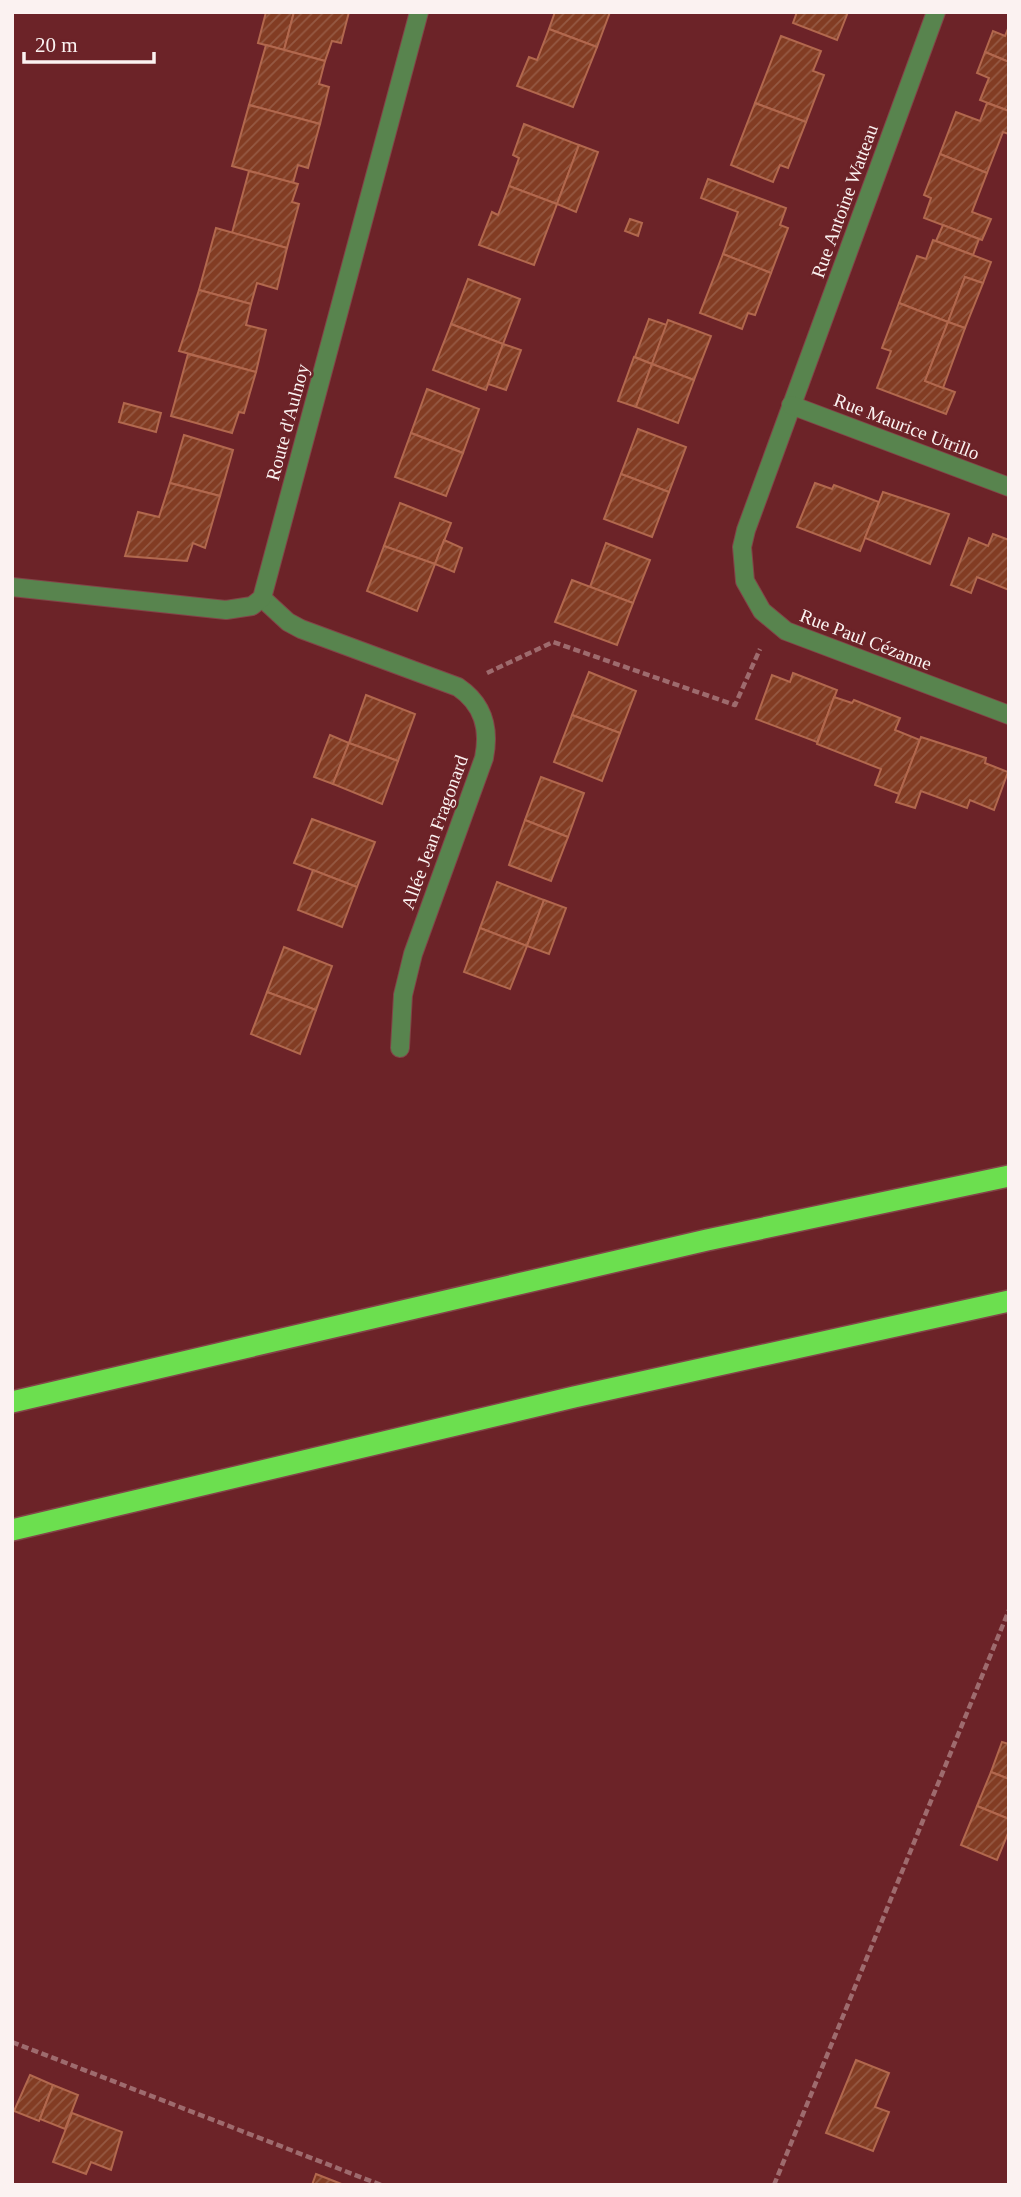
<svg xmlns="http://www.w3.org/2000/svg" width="1021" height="2197" font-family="Georgia,serif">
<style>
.building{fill:url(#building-hatch);stroke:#b2684e;stroke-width:2}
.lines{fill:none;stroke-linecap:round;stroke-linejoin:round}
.minor-casing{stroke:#834448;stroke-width:20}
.tertiary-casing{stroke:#834448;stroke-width:20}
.motorway-casing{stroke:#834448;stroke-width:24}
.path{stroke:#9e6b6e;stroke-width:4.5;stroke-dasharray:7 3.5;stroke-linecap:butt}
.minor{stroke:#58844e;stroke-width:18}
.tertiary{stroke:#58844e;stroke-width:18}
.motorway{stroke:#6cdf4f;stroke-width:21}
.labels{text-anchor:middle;stroke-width:5;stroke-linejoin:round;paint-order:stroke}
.street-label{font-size:19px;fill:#fbf2f1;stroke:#6c2328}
</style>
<defs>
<pattern id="building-hatch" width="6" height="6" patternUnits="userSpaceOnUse" patternTransform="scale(1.75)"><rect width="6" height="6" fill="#823c23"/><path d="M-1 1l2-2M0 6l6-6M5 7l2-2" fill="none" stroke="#955943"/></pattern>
</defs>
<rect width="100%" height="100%" fill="#6c2328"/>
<!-- building -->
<g class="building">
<polygon points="266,12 294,12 284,50 258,43"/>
<polygon points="294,12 349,12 341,43 332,41 325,61 284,50"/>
<polygon points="555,12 610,12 597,47 549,29"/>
<polygon points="797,12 848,12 837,40 793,23"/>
<polygon points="1009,26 1009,62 985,52 993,31 1005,36"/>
<polygon points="549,29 597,47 573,107 517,86 529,57 537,60"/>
<polygon points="781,36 821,51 813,71 824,75 806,122 755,103"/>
<polygon points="266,45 325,61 319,84 329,87 320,124 249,105"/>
<polygon points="985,52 1009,62 1009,111 980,100 989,78 977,73"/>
<polygon points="755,103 806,122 788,168 780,165 773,182 731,165"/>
<polygon points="987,103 1009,111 1009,134 1003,132 987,173 940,154 956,112 980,121"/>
<polygon points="249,105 320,124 308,168 298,165 293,183 232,166"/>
<polygon points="524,124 579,145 557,204 509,186 519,158 513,155"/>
<polygon points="579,145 598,152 576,212 557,204"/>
<polygon points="940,154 987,173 972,212 991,219 982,240 924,218 931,198 924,195"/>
<polygon points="249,171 298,184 292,202 299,204 287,248 232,233"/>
<polygon points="708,179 786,208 780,225 788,228 771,273 723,254 738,212 701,198"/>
<polygon points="509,186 557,204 534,265 479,245 492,212 498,215"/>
<polygon points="630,219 642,223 638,236 625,231"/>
<polygon points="943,225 979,239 973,255 936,241"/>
<polygon points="216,228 287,248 277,289 257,283 251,304 199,290"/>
<polygon points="933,240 991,262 983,283 965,277 948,322 899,303 917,256 926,259"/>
<polygon points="723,254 771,273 755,315 748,313 742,329 700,313"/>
<polygon points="965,277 983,283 965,328 948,322"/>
<polygon points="468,279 520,299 503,344 451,324"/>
<polygon points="199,290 251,304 246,325 266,330 256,372 179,351"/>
<polygon points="899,303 948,322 925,381 955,392 946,414 877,388 891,351 882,348"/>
<polygon points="649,319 667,325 652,364 635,357"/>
<polygon points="668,320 711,336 694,380 652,364"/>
<polygon points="948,322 965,328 943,388 925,381"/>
<polygon points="451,324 503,344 486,390 433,370"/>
<polygon points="503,344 521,350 506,390 488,384"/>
<polygon points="188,354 256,372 244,413 239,412 232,433 171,416"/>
<polygon points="634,357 652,364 636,407 618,401"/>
<polygon points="652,364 694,380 678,423 636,407"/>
<polygon points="427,389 479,409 463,453 411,433"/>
<polygon points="124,403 161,413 156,432 119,422"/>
<polygon points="638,429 686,447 669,492 621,474"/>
<polygon points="411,433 463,453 446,496 395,477"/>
<polygon points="184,435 233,450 220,496 170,483"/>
<polygon points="621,474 669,492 652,537 604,519"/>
<polygon points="170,483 220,496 205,548 193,543 187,561 125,556 138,512 159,517"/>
<polygon points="815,483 832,489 834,485 879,502 860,551 797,527"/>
<polygon points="883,492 949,514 930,564 865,538"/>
<polygon points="400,503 451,523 435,564 384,546"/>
<polygon points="993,534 1009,540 1009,590 977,577 971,593 951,585 969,538 988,546"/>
<polygon points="444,540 462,548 454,572 435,564"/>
<polygon points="606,543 650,560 633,603 590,587"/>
<polygon points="384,546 435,564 417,611 367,591"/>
<polygon points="572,580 633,603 617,645 555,622"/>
<polygon points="589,672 636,691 620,733 572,715"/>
<polygon points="793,673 837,690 817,742 756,719 772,675 790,682"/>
<polygon points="366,695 415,714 398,761 349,743"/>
<polygon points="834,697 852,703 854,700 900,718 895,730 920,740 899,794 875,785 881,769 817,744"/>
<polygon points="572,715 620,733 602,781 554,762"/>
<polygon points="330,735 349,743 333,784 314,777"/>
<polygon points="921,737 986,758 985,763 1008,772 994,810 970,800 967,808 921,791 915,808 896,802"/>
<polygon points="349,743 398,761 382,804 333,784"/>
<polygon points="541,777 584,793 568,837 525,820"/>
<polygon points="312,819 375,842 357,887 294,863"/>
<polygon points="525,820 568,837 551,881 509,865"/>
<polygon points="313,870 357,887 342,927 298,910"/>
<polygon points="497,882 544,900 527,946 480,928"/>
<polygon points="544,900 566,908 549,954 527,946"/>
<polygon points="480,928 527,946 510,989 464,972"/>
<polygon points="284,947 332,966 316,1010 267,992"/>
<polygon points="267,992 316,1010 300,1054 251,1034"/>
<polygon points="1002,1742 1009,1744 1009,1779 991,1772"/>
<polygon points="991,1772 1009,1779 1009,1819 977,1806"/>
<polygon points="977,1806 1009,1819 1009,1831 997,1860 961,1845"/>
<polygon points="856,2060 889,2073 875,2107 889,2112 873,2151 826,2133"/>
<polygon points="30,2075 53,2085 39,2121 14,2111"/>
<polygon points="53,2085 78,2095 65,2129 40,2119"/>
<polygon points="72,2113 122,2132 111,2170 91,2162 86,2174 53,2162"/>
<polygon points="316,2174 344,2185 312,2185"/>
</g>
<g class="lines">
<!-- minor casing -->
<g class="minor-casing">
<g id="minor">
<polyline points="936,12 746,530 742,547 745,581 762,611 786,631 1009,715"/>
<polyline points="791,405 1009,487"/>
<path d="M262 598 288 622 301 629 458 687C483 704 490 728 484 758L413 954 403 995 400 1048"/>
</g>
</g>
<!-- tertiary casing -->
<g class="tertiary-casing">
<polyline id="tertiary" points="12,587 226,610 252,606 262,598 419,12"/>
</g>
<!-- motorway casing -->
<g class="motorway-casing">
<g id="motorway">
<polyline points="12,1402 707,1240 1009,1176"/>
<polyline points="12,1530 574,1397 1009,1301"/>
</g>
</g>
<!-- path -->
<g class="path">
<polyline points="487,673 553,642 735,705 760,649"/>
<polyline points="12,2042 381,2185"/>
<polyline points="774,2185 1009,1610"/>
</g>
<!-- minor -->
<use href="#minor" class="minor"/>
<!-- tertiary -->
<use href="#tertiary" class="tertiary"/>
<!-- motorway -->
<use href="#motorway" class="motorway"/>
</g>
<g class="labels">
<!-- street labels -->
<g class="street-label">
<text transform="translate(844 201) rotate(-70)" y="7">Rue Antoine Watteau</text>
<text transform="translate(287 422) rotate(-75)" y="7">Route d'Aulnoy</text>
<text transform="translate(907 426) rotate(21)" y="7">Rue Maurice Utrillo</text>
<text transform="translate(866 639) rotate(21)" y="7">Rue Paul Cézanne</text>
<text transform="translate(434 832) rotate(-70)" y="7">Allée Jean Fragonard</text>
</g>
</g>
<!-- border -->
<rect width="1021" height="2197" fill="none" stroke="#fbf2f1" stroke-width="28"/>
<!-- scale -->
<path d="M24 52v10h130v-10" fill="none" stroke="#fbf2f1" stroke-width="3.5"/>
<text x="35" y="52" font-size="21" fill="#fbf2f1" stroke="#6c2328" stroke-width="5" paint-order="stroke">20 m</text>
</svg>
